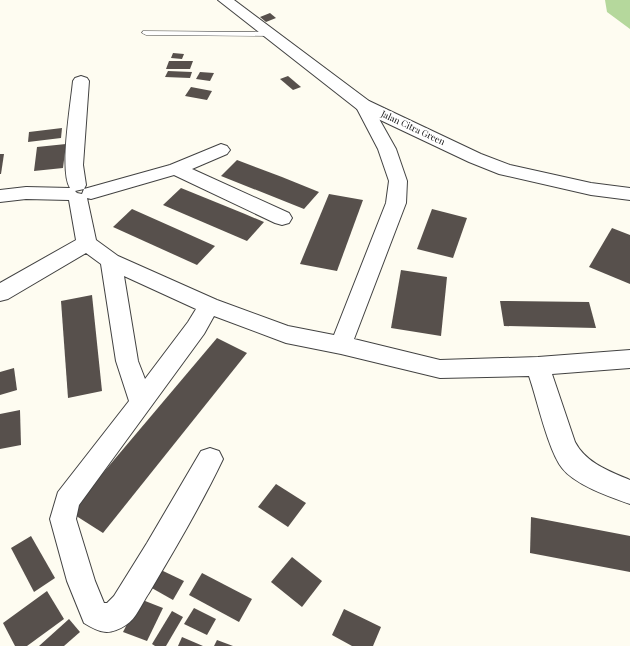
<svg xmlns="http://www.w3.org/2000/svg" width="630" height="646" font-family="'Playfair Display',serif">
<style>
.forest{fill:#b5d89c}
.building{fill:#57504c}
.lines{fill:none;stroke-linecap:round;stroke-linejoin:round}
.service-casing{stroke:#424242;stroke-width:1}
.minor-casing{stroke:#424242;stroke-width:2}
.tertiary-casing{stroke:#424242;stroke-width:2}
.service{fill:#fff;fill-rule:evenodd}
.minor{fill:#fff;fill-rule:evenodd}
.tertiary{fill:#fff;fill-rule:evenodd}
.labels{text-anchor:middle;stroke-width:4;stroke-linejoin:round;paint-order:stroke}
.far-street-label{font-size:9px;fill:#0f0f0f;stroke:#fff}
</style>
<rect width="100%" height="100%" fill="#fefcf1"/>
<!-- forest -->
<polygon class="forest" points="605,0 630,0 630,29 607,12"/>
<!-- building -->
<g class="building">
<polygon points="270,13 276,18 266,22 260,17"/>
<polygon points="173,53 184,54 182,59 171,58"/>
<polygon points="169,61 193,61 190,69 166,69"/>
<polygon points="168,71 192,72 190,78 165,77"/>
<polygon points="200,72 214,73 210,81 196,79"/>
<polygon points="288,76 301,87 293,90 280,79"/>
<polygon points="191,87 212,91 207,100 185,96"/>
<polygon points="62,128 61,138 28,142 29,132"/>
<polygon points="66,144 63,168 34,171 37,147"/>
<polygon points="0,154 4,154 1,174 0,174"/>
<polygon points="237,160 282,177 319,192 304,209 221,176"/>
<polygon points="181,188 245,214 264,222 247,241 163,205"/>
<polygon points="329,194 363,200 337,271 300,264"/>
<polygon points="132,209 177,229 215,246 197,265 113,227"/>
<polygon points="432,209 467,218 453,258 417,249"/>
<polygon points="612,228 630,235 630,284 589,267"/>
<polygon points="401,270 447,277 441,336 391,328"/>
<polygon points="92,295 102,391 68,398 61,301"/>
<polygon points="500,301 589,302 596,328 504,326"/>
<polygon points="217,338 247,353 103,533 70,512"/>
<polygon points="14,368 17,390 0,395 0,372"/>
<polygon points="20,410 21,445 0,449 0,414"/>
<polygon points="276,484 306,503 288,527 258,507"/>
<polygon points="531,517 630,536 630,572 530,553"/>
<polygon points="31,536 55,578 34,592 11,548"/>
<polygon points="292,557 322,581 302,607 271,582"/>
<polygon points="161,570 184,581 173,600 150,587"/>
<polygon points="202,573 252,599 239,622 189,595"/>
<polygon points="47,591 64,619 27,646 15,646 3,623"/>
<polygon points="140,599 163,608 147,641 123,632"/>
<polygon points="194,608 216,619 207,635 184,624"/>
<polygon points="344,609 381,627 373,646 352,646 332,635"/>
<polygon points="172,611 183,617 166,646 155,646 152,644"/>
<polygon points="69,619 80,632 64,646 39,646"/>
<polygon points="182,637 203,646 178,646"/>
<polygon points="217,640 233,646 214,646"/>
</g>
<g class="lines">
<!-- service casing -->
<g class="service-casing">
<polygon id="service" points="143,31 270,32 274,34 270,36 146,35 142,33"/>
</g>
<!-- minor casing -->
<g class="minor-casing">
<path id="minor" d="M81 76 87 78 89 81 83 165 86 185 84 189 75 191 77 193 82 194 84 189 170 165 221 144 227 146 230 150 227 154 192 169 289 213 292 218 289 223 282 225 275 223 174 175 91 199 87 198 96 240 118 256 217 300 288 326 334 335 386 203 389 181 378 149 355 105 357 101 363 100 369 101 396 149 407 181 406 203 354 339 440 360 538 357 630 350V368L552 374 575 442C586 463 609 471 630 480V504C610 497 575 485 562 468 548 450 537 399 529 376L440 378 341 354 286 343 214 316 204 334 79 505 76 519 95 581 104 603H107L114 596 147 543 201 451 210 448 219 451 223 459C201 505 175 549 149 593 142 603 136 619 126 625 109 636 100 633 84 623L67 581 50 519 58 492 129 401 116 361 101 264 86 253 8 299 0 301V283L76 240 69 200 26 199 0 202V190L26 187 70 188C59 171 71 103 73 81L75 78ZM124 276 196 309 188 322 145 379 138 361Z"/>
</g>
<!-- tertiary casing -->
<g class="tertiary-casing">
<polygon id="tertiary" points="218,0 234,0 369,101 481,154 510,165 591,183 630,188 630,200 591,195 499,174 469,162 357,109"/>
</g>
<!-- service -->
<use href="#service" class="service"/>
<!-- minor -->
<use href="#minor" class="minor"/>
<!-- tertiary -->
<use href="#tertiary" class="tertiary"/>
</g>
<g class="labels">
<!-- far-street labels -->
<g class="far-street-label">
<text transform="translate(413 128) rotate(25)" y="3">Jalan Citra Green</text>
</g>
</g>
</svg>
